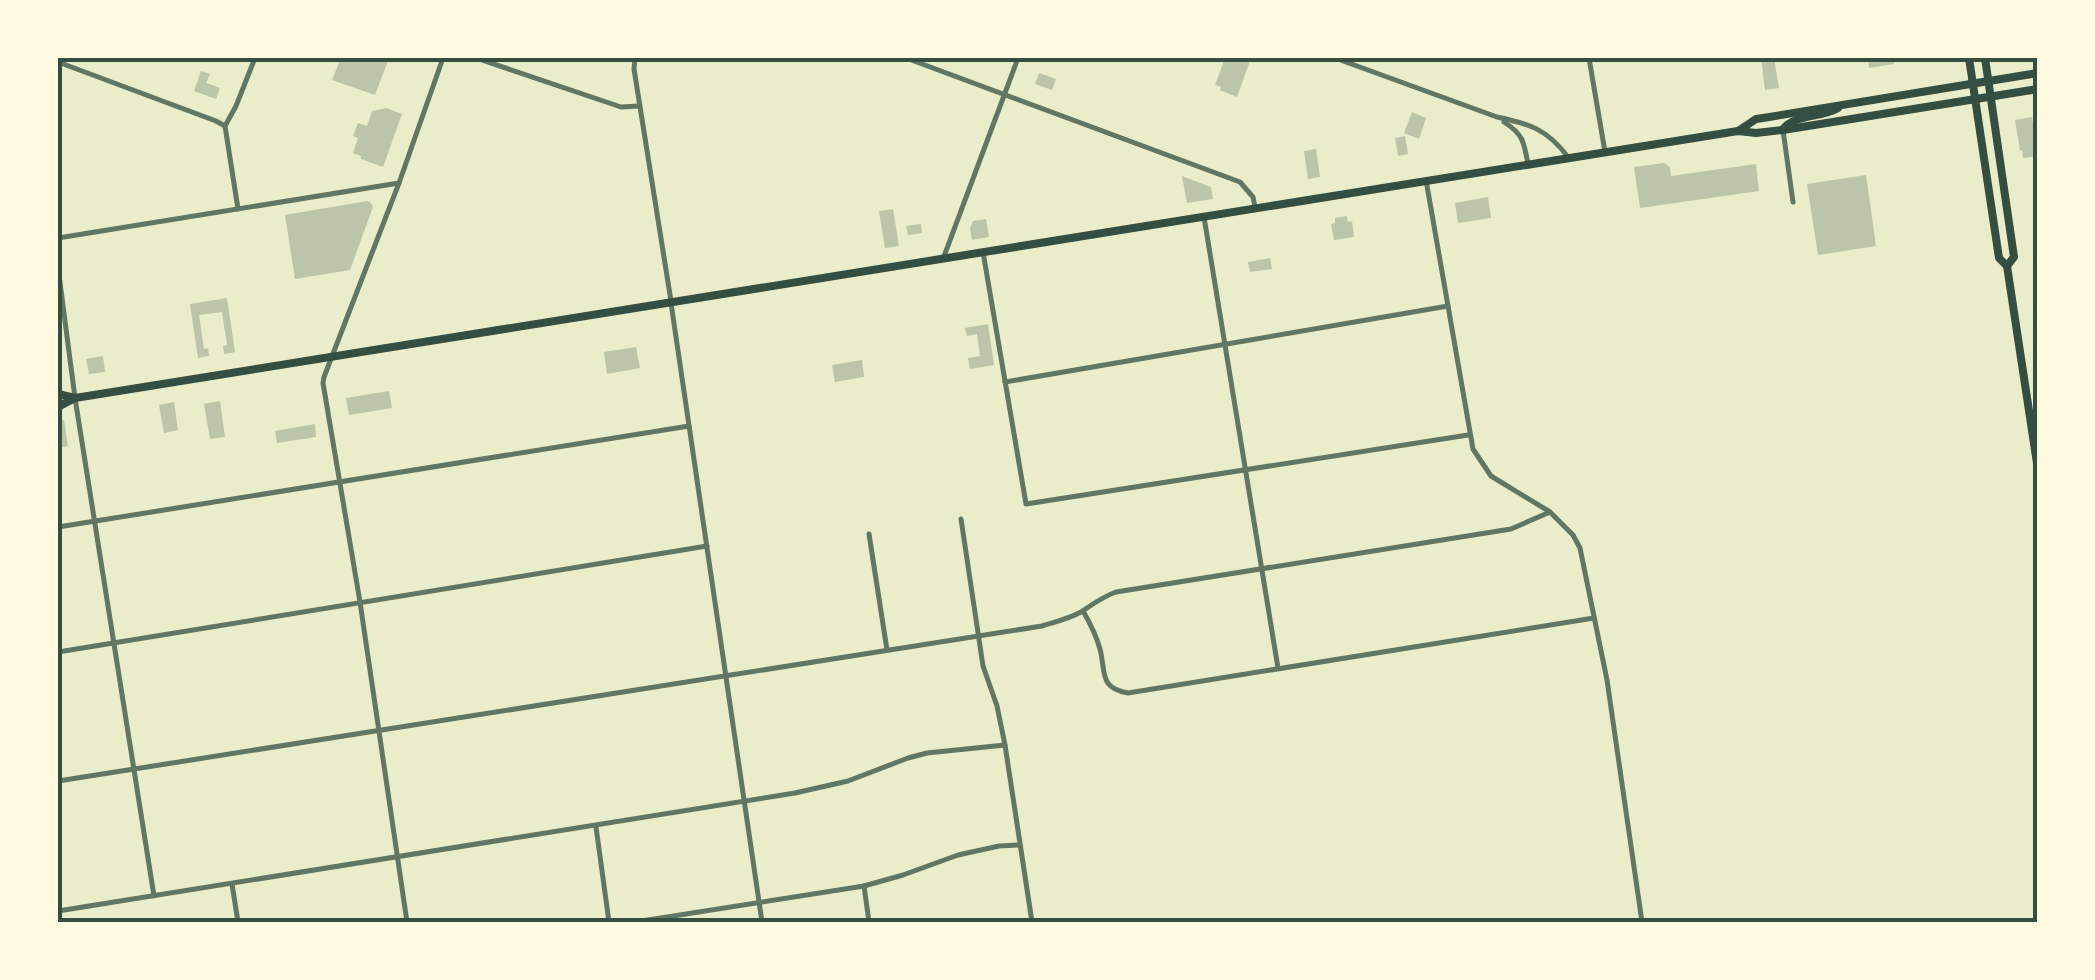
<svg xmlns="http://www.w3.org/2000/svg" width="2095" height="980" font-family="Figtree,sans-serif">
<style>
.building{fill:#bcc5a7}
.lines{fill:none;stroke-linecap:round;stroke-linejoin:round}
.minor{stroke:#617663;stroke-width:5}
.tertiary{stroke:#617663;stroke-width:5}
.primary{stroke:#344e41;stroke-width:8}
.trunk{stroke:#344e41;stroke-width:8}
.neatline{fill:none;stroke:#344e41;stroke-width:4}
</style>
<rect width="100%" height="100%" fill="#e9edc9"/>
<!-- building -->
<g class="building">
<polygon points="341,58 389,58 375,95 332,80"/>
<polygon points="1225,58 1231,60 1232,58 1251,58 1237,97 1220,90 1221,87 1215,85"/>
<polygon points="1761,58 1774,58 1779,88 1765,90"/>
<polygon points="1868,58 1893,58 1894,64 1869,68"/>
<polygon points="201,71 210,74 206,83 220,88 216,99 194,91"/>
<polygon points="1039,73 1056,79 1052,90 1035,84"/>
<polygon points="386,108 402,114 383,167 361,159 361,156 353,153 358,138 353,136 358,123 367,126 372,111"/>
<polygon points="1412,112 1426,118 1419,139 1404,133"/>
<polygon points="2032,117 2038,156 2023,158 2022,150 2020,151 2015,120"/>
<polygon points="1405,136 1408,154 1398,156 1395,138"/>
<polygon points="1316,149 1320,177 1308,179 1304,151"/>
<polygon points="1664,163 1670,167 1671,176 1756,164 1759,191 1640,208 1634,167"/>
<polygon points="1866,175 1876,246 1818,255 1807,184"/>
<polygon points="1182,176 1211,187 1213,199 1187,203"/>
<polygon points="1488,197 1491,218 1458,223 1455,203"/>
<polygon points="367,201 371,203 373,207 350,270 295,279 285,215"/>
<polygon points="893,209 899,246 885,248 879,211"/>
<polygon points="1347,216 1348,222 1352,221 1354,237 1334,240 1331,224 1335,223 1335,218"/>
<polygon points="986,219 989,237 972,240 970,228 973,221"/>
<polygon points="921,224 922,233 908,235 906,226"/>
<polygon points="1270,258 1272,269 1250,272 1248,262"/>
<polygon points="227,298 235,352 224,354 223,346 227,345 222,312 199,315 204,349 208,348 209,356 198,358 190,304"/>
<polygon points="988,324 994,365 970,369 968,358 980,356 977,334 967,336 965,328"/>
<polygon points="636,347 640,368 607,374 604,352"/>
<polygon points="103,356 105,372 89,374 86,359"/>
<polygon points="862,360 864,377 835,382 832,365"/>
<polygon points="389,391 392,408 349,415 346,398"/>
<polygon points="220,401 225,437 210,439 204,404"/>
<polygon points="174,402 178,430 164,433 159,405"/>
<polygon points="64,420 68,446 58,448 58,421"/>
<polygon points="315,424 316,437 277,443 275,431"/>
</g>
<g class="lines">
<!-- minor -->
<g class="minor">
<polyline points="476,58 621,107 639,106"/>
<polyline points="906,58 1240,182 1253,197 1255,207"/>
<path d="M1335 58 1497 117C1530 124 1547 129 1568 157"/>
<polyline points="58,62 216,121 225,126"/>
<path d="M1504 122C1523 134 1524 142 1528 164"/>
<polyline points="1783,130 1793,202"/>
<polyline points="1426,180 1473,449 1491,476 1550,512 1573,535 1580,548 1607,680 1642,922"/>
<polyline points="238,209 225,126 236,106 255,58"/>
<polyline points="1204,217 1278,668"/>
<polyline points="58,238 399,183"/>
<polyline points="983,252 1026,504 1468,435"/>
<polyline points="943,259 1018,58"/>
<polyline points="58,267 75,398 154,896"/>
<polyline points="671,303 762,922"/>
<polyline points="1005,382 1448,306"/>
<polyline points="961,519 983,666 997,706 1005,745 1032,922"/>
<polyline points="58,527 689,426"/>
<polyline points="869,534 887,650"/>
<path d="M1083 611C1090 623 1096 635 1100 649 1106 673 1099 688 1128 693L1594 618"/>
<polyline points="58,652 707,546"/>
<path d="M58 781 1042 626C1055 622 1068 619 1081 612 1093 604 1102 597 1116 592L1511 529 1550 512"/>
<polyline points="596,827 609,922"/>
<polyline points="232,884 238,922"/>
<polyline points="864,886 869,922"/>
<polyline points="58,911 795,793 848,781 908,758 927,753 1005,745"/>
<polyline points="407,922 360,602 323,383 324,377 399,183 443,58"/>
<polyline points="635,922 864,886 903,875 958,855 999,846 1020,845"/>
</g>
<!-- tertiary -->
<g class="tertiary">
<polyline points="635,58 634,69 671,301"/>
<polyline points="1589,58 1605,152"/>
</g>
<!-- primary -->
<g class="primary">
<polyline points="1969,58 1999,258 2007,266 2038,470"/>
<polyline points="1985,58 2014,257 2007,266"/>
</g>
<!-- trunk -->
<g class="trunk">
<path d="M1783 129C1795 114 1821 118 1838 108"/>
<polyline points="1738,131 1756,119 1763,118 2038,73"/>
<polyline points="58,394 75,398 1738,131 1756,133 1783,130 2038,89"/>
<polyline points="58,407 75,398"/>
</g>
</g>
<!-- border -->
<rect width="2095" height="980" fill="none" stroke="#fefae0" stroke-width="120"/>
<rect x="60" y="60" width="1975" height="860" class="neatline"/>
</svg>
